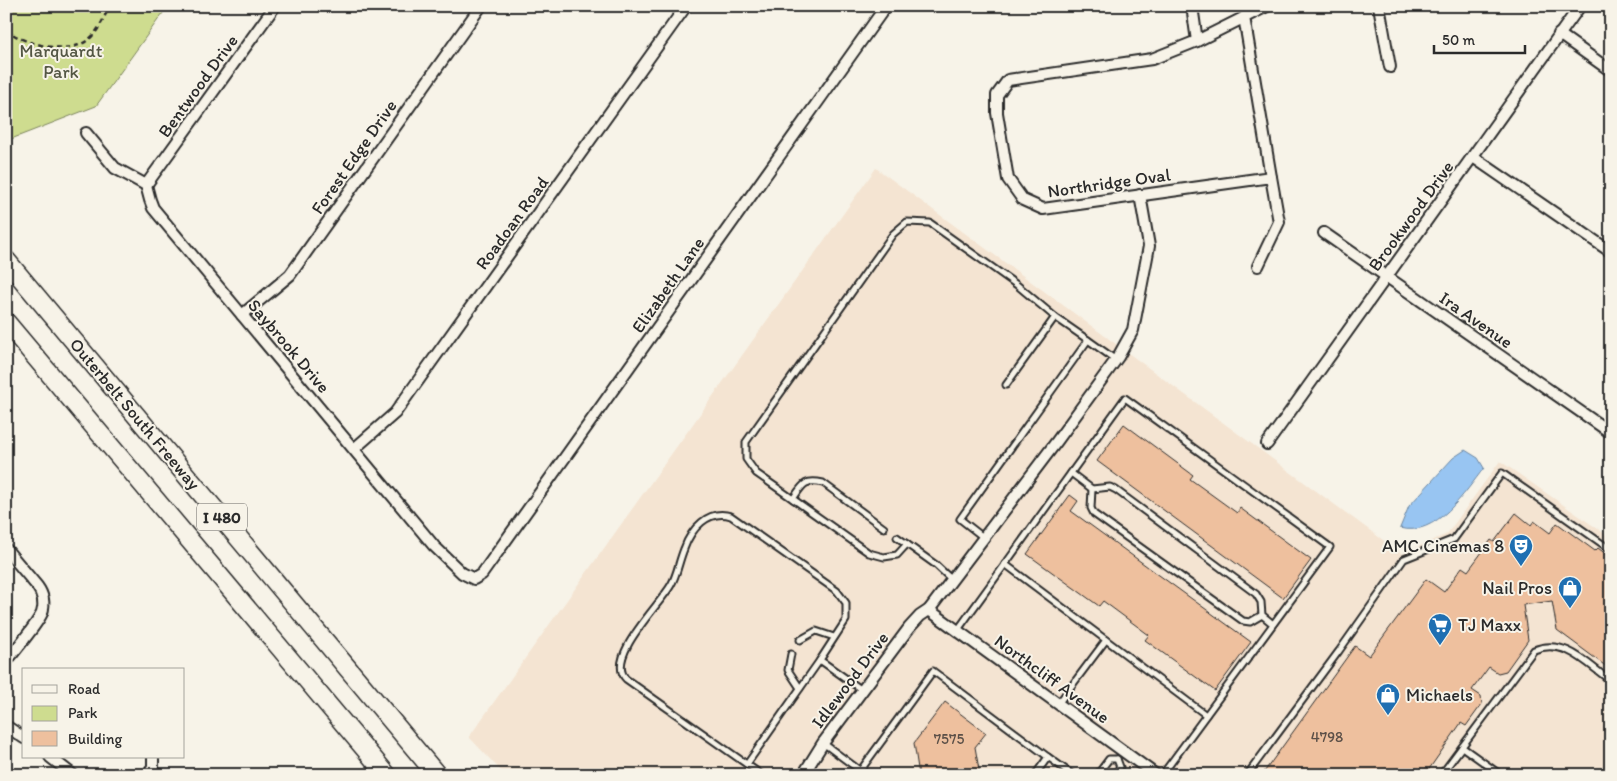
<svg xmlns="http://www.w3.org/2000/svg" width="1617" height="781" font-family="Itim,sans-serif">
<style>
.built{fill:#f4e4d2}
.green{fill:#cedc8f;stroke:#7c845d}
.water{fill:#98c5f2;stroke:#6c87a2}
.building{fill:#eec09e;stroke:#2b2b2b}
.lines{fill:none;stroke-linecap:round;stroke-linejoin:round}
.lane-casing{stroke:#2b2b2b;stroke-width:9}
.street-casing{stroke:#2b2b2b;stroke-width:14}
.highway-casing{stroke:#2b2b2b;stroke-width:21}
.path{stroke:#2b2b2b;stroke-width:2.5;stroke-dasharray:5 4;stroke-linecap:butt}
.lane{stroke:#f7f3e8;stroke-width:5}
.street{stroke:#f7f3e8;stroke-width:10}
.highway{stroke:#f7f3e8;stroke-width:18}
.labels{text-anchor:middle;stroke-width:4;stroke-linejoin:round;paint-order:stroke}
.number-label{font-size:15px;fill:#5c5048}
.shield{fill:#f7f3e8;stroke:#686764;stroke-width:1}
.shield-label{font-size:16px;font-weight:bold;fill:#2b2b2b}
.park-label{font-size:18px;fill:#545744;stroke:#f7f3e8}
.street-label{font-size:18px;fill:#2b2b2b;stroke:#f7f3e8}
.poi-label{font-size:18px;fill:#2b2b2b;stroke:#f7f3e8;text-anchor:end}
</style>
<rect width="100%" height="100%" fill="#f7f3e8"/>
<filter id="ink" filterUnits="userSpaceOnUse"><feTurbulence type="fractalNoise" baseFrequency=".02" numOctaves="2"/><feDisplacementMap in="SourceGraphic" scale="10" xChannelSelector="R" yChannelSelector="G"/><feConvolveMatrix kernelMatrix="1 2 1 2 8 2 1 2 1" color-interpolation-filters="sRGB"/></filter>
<g filter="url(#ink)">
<!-- built -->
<polygon class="built" points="876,168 1402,554 1447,534 1500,461 1611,538 1611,775 505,775 469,737"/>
<!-- green -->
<polygon class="green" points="6,6 168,6 96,106 6,141"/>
<!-- water -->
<path class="water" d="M1465 450 1478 458 1484 468C1465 492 1436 538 1400 528L1409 506 1453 458Z"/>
<!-- building -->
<g class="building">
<polygon points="1124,424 1193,475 1190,479 1237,513 1240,508 1311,560 1283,598 1097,461"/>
<polygon points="1070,495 1078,501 1071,511 1251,642 1215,691 1145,640 1149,635 1103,601 1099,606 1027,554"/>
<polygon points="1516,513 1531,525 1534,521 1550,533 1557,523 1595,551 1598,548 1611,558 1611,670 1557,630 1552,601 1523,605 1528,640 1506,671 1498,673 1489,667 1472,690 1481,696 1482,704 1466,726 1461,723 1425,775 1262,775 1355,646 1369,656 1426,579 1444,592 1462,567 1468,571 1491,540 1494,542"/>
<polygon points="945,702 986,733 975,747 980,775 919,775 914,743"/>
</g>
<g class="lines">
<!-- lane casing -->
<g class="lane-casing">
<g id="lane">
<polyline points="1006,385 1055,317 1088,340"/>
<polyline points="1071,473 1092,489 1110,487 1116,490 1256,594 1261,602 1262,615 1273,624"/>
<polyline points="1092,489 1091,508 1094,514 1243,621 1250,622 1262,615"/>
<polyline points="793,499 756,473 746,459 746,442 893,234 907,222 930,223 1017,285 1055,317"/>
<path d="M884 528 823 483C805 479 803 484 793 499L869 553 884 557 897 555 907 544"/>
<polyline points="897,537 936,565 952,580"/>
<polyline points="983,537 960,519 1088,340 1116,360"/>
<polyline points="1005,564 1206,715"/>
<polyline points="957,631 1125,398 1330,547 1162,775"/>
<polyline points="800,640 816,631 834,637"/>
<polyline points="791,654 788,670 800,688"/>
<polyline points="1058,704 1106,640"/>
<polyline points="823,743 866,775"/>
<polyline points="1462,747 1501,775"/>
<polyline points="747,764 820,660"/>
<polyline points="860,771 933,671 1048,757"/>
<path d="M762 775 626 679C605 657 660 605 671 585 677 575 679 561 684 549 691 529 708 509 731 516L837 591 846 603V620L820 660 862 690"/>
<polyline points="1035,775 1048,757 1073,775"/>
<polyline points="1097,775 1109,759 1117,759"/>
<polyline points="1114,775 1120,767 1117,759"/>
<polyline points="1247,775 1339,651 1404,559 1454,539 1502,473 1611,550"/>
<path d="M1441 775 1534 650C1565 637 1588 665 1611 681"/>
</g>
</g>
<!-- street casing -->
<g class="street-casing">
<g id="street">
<polyline points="1192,6 1197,41"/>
<polyline points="1379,6 1390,67"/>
<polyline points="1244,17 1271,177 1043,209 1023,200 1008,179 997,113 997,95 1008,80 1152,59 1197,41 1267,6"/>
<polyline points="1559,34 1611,71"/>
<polyline points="86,133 115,168 146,185 150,200 153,208 434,546 462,573 474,579 482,574 886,6"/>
<polyline points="1473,157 1611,252"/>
<polyline points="146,185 275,6"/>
<polyline points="1324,233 1611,433"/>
<polyline points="1258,266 1279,222 1271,177"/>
<polyline points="242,315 290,275 481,6"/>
<polyline points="1267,444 1580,6"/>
<polyline points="354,449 395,413 686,6"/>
<path d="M6 549 37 586C43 594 45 603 42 613 37 625 15 650 6 662"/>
<polyline points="929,610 1156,775"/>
<polyline points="6,726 24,738"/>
<polyline points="50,757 73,775"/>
<polyline points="147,775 153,767 153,757"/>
<polyline points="803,775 823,743 909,628 920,616 929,610 1057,441 1118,357 1133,330 1147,257 1149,246 1140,195"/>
</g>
</g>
<!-- highway casing -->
<g class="highway-casing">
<g id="highway">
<polyline points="6,260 437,775"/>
<polyline points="6,322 387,775"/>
</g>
</g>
<!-- path -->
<path class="path" d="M6 29C16 38 28 42 41 45 80 53 95 43 109 6"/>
<!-- lane -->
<use href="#lane" class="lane"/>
<!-- street -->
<use href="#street" class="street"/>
<!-- highway -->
<use href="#highway" class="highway"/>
</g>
</g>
<!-- icons -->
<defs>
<g id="theatre-pin" transform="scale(1.25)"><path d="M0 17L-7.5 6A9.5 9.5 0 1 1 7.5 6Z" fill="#1f6fb2" stroke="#f7f3e8"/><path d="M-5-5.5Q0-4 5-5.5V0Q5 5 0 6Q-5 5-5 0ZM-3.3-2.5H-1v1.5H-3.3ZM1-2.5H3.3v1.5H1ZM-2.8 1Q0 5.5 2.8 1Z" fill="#fff"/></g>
<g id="shop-pin" transform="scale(1.25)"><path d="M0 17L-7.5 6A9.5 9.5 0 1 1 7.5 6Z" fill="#1f6fb2" stroke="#f7f3e8"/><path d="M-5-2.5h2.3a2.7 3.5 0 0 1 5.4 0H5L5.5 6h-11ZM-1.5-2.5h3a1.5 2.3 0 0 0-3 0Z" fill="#fff"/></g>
<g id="supermarket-pin" transform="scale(1.25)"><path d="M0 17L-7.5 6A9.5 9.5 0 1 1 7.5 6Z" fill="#1f6fb2" stroke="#f7f3e8"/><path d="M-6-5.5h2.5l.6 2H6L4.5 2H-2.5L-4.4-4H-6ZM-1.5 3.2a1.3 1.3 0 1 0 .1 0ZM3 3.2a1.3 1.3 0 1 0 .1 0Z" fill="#fff"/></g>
</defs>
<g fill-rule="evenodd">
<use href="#theatre-pin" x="1521" y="546"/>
<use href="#shop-pin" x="1570" y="588"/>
<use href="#supermarket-pin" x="1440" y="625"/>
<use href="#shop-pin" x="1388" y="695"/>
</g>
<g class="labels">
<!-- number labels -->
<g class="number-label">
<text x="1327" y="742">4798</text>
<text x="949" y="744">7575</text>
</g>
<!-- shield labels -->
<rect class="shield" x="197" y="503.5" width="50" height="27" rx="4"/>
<g class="shield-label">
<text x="222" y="523">I 480</text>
</g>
<!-- park labels -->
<g class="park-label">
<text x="61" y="57">Marquardt<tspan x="61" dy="21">Park</tspan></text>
</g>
<!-- street labels -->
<g class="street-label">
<text transform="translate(198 86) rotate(-54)" y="6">Bentwood Drive</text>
<text transform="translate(354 157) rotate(-55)" y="6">Forest Edge Drive</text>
<text transform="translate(1109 183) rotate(-8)" y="6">Northridge Oval</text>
<text transform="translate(1411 216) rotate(-54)" y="6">Brookwood Drive</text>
<text transform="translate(512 223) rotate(-54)" y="6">Roadoan Road</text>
<text transform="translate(668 285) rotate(-55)" y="6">Elizabeth Lane</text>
<text transform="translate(1476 320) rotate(35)" y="6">Ira Avenue</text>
<text transform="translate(289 346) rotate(50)" y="6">Saybrook Drive</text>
<text transform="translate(135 414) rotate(50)" y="6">Outerbelt South Freeway</text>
<text transform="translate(1052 679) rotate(36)" y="6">Northcliff Avenue</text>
<text transform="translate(850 680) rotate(-53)" y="6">Idlewood Drive</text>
</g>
<!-- poi labels -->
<g class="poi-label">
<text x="1504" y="552">AMC Cinemas 8</text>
<text x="1552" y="594">Nail Pros</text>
<text x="1458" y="631" text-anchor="start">TJ Maxx</text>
<text x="1406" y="701" text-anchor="start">Michaels</text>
</g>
</g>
<!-- margin -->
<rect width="1617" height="781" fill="none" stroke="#f7f3e8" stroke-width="25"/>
<rect x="12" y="12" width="1592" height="756" fill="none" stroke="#2b2b2b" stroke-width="2" filter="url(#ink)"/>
<!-- legend -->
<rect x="22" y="668" width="162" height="90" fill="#f7f3e8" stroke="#a5a39c"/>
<rect x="32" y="685" width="25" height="8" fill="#f7f3e8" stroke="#a5a39c"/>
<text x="68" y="694" font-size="15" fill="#2b2b2b">Road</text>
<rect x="32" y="706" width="25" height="15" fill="#cedc8f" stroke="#a5a39c"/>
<text x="68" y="718" font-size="15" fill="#2b2b2b">Park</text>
<rect x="32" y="731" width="25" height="15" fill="#eec09e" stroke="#a5a39c"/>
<text x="68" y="744" font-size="15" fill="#2b2b2b">Building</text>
<!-- scale -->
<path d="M1434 45v8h91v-8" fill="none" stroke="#2b2b2b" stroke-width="2.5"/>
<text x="1442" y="45" font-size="15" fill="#2b2b2b" stroke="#f7f3e8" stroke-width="4" paint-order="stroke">50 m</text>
</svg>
